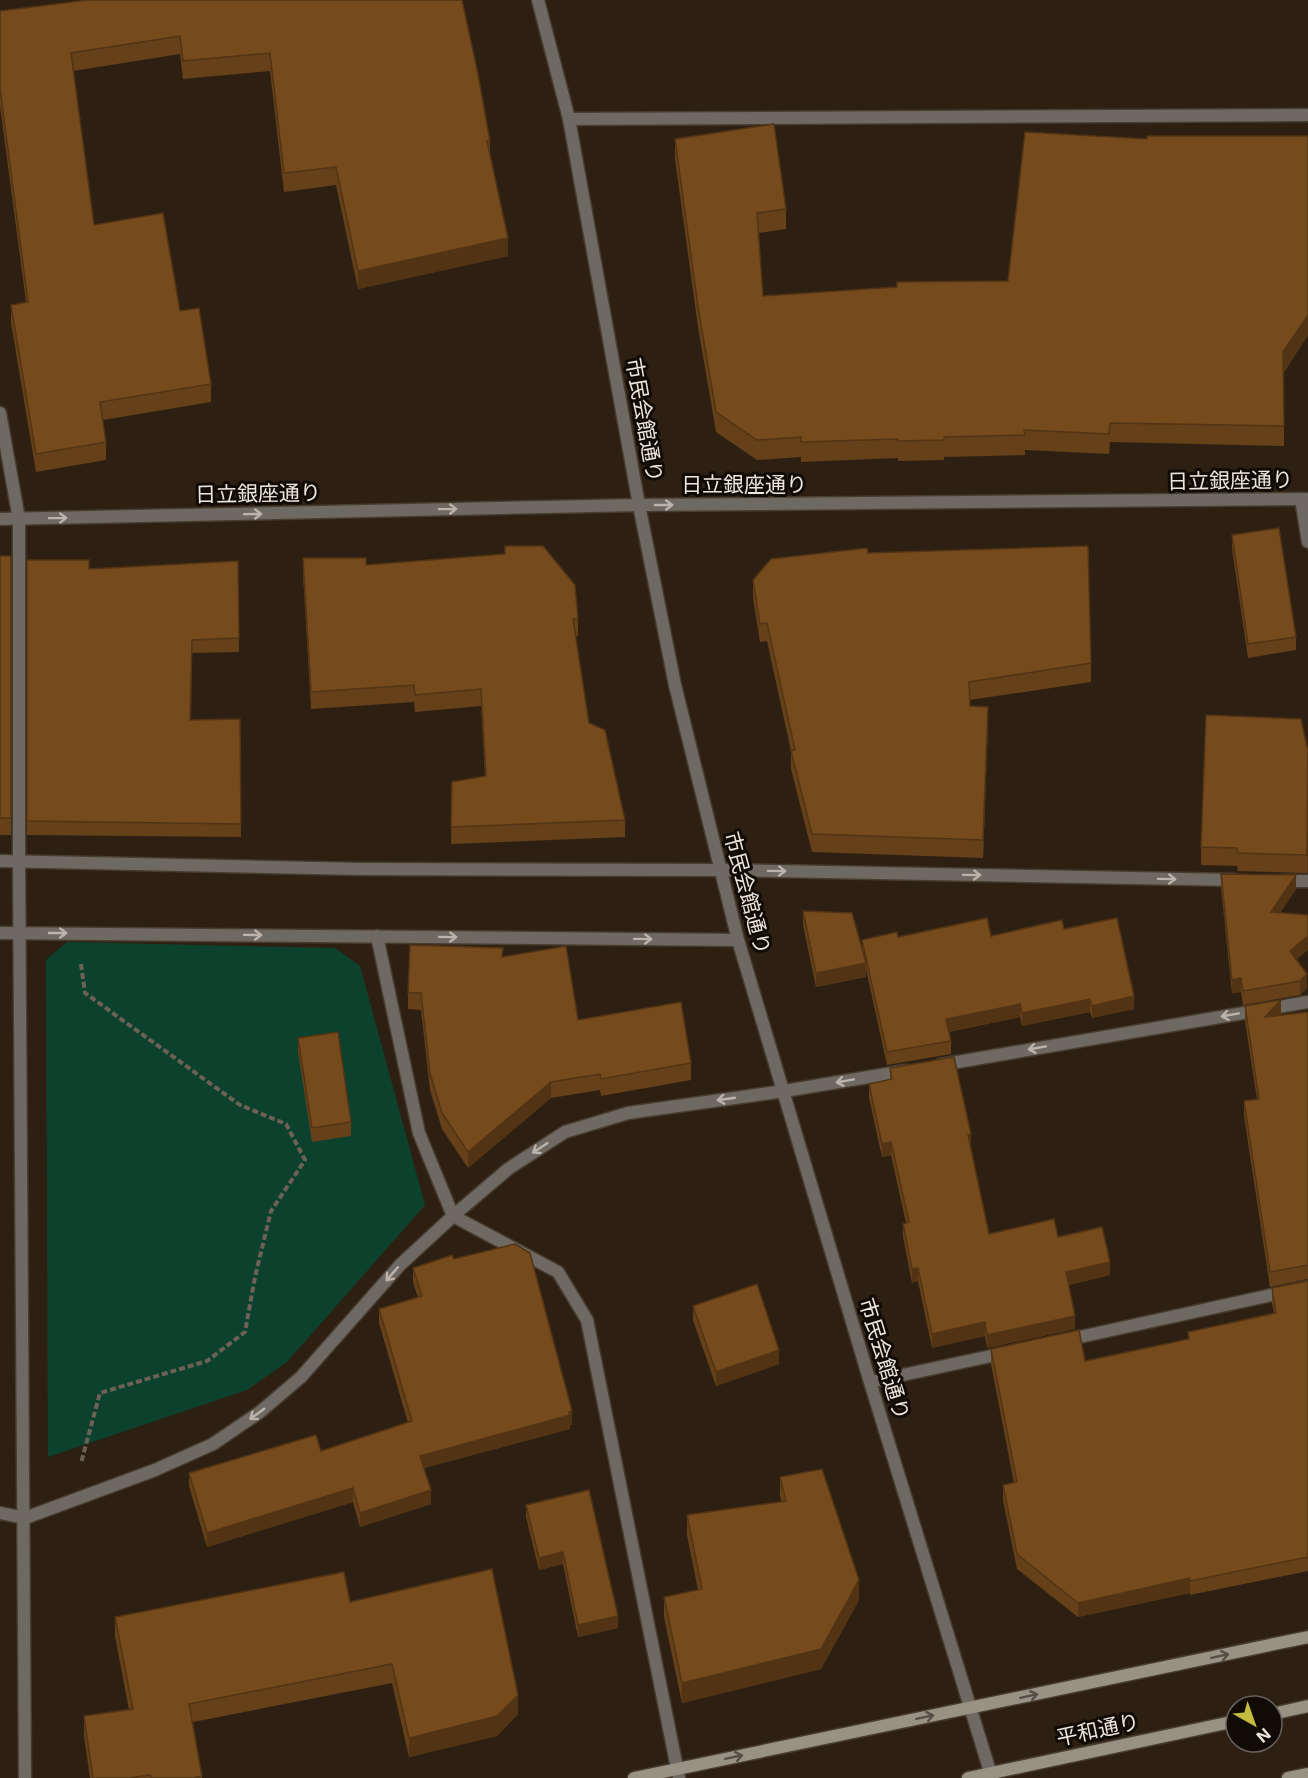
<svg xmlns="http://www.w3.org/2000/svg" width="1308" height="1778" font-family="Inter,'Noto Sans JP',sans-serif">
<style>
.green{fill:#0c422d}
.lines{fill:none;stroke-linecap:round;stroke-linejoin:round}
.minor-casing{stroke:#483c2f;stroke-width:15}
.tertiary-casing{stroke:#483c2f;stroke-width:15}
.secondary-casing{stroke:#483c2f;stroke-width:15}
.path{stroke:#6d6156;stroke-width:4;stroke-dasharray:6 3;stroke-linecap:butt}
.minor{stroke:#6e6962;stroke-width:12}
.tertiary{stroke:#6e6962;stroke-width:12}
.secondary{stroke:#9a9185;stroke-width:12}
.wall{fill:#654019}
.shaded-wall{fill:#523414}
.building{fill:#754a1d;stroke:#523414;stroke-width:1.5}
.oneway{stroke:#bbb3ac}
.oneway2{stroke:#564e46}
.labels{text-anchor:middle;stroke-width:6;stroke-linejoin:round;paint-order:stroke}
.street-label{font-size:21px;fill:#eee5dd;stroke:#110b06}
</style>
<rect width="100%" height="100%" fill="#2d2013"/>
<!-- green -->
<polygon class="green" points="67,942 335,948 360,966 425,1205 287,1362 247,1390 48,1457 46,960"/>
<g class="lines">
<!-- minor casing -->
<g class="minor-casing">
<g id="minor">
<polyline points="569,119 1308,115"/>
<polyline points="0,413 19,519 19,861 25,1778"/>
<polyline points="1301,499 1308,542"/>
<polyline points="0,519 639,505 1308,499"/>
<polyline points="0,861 361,869 719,870 1235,880"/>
<polyline points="1282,881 1308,881"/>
<polyline points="0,933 738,940"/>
<polyline points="377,936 419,1133 453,1216 558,1272 587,1320 679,1778"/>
<polyline points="940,1065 1308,1002"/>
<polyline points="1066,1340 1308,1287"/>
<polyline points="870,1382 1005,1353"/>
<polyline points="0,1513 25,1518 155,1470 213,1444 260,1412 301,1377 400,1265 453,1216 508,1169 565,1132 628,1113 784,1091 905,1071"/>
</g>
</g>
<!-- tertiary casing -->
<g class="tertiary-casing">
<polyline id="tertiary" points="538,0 569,119 639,505 675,685 738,940 870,1382 992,1778"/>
</g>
<!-- secondary casing -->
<g class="secondary-casing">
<g id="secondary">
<polyline points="1272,1714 1308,1706"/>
<polyline points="634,1778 1308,1637"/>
<polyline points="968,1778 1236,1721"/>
<polyline points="1288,1778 1308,1774"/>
</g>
</g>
<!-- path -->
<polyline class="path" points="81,964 85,993 240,1105 286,1124 305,1160 271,1211 255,1277 245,1332 207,1361 100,1393 81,1463"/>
<!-- minor -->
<use href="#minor" class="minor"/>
<!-- tertiary -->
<use href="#tertiary" class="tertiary"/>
<!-- secondary -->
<use href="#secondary" class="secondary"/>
</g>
<!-- wall -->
<g class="wall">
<polygon points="462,0 490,141 490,153 508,256 358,289 336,185 284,192 270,71 183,79 180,54 73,71 94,225 180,311 211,384 211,402 103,420 106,442 106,460 36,472 11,323 11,305 26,302 0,106 0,11"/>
<polygon points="1308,136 1308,335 1284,372 1284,446 1110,442 1109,454 1025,450 1025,455 944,457 944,460 898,461 898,458 801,462 801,457 757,460 716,432 698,327 675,159 675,139 786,209 786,229 758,233 763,296 1008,281 1147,139"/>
<polygon points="1232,535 1296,637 1296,650 1248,658 1232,549"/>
<polygon points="868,553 1091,663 1091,682 970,700 970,706 988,725 983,858 812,852 791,769 791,751 767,641 760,642 753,598 753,580"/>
<rect x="0" y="556" width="11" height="279"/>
<polygon points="303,558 366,565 578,619 578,636 575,636 589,723 625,820 625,837 451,844 452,782 485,776 481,706 415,712 414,702 311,709 303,575"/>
<polygon points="27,560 89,569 238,561 239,652 192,653 191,720 240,719 241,837 27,835"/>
<polygon points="1307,747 1308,747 1307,873 1238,871 1237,866 1201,865 1201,847"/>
<polygon points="1221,874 1296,889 1280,913 1307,988 1300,995 1243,1005 1241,992 1232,993 1221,888"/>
<polygon points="803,911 862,950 862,940 898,937 991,936 1064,929 1134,1009 1092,1018 1090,1012 1022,1026 1020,1017 949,1032 951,1041 951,1054 887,1065 866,969 866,977 816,987 803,925"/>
<polygon points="503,957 578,1020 691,1063 691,1080 601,1096 600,1090 551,1098 468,1168 442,1129 430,1090 421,1010 408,1009 408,993"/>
<polygon points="1245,1006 1281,1015 1308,1012 1308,1279 1270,1287 1244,1116 1244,1101 1257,1099 1245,1021"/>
<polygon points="298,1038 351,1122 351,1136 312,1142 298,1052"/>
<polygon points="890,1068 971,1148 989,1234 1058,1237 1110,1275 1068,1285 1075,1329 987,1348 985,1336 932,1348 918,1281 912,1283 903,1237 903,1224 906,1223 891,1155 882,1157 869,1098 869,1084 890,1080"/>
<polygon points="454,1259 572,1425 570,1425 570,1429 424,1468 431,1504 360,1527 353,1502 207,1547 189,1486 189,1473 321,1451 408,1423 379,1323 379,1309 418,1298 413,1282 413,1268"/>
<polygon points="1308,1281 1308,1571 1190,1595 1190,1593 1078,1617 1017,1569 1003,1500 1003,1485 1014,1483 991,1364 991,1349 1085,1361 1188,1339 1188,1332 1274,1313 1272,1303 1272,1288"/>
<polygon points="693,1306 779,1364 716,1386 693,1320"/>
<polygon points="780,1477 859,1600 821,1669 682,1703 664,1617 664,1597 698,1590 687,1535 687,1515 782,1502 780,1497"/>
<polygon points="526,1505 618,1628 578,1637 563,1564 539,1570 526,1517"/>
<polygon points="350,1602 518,1714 497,1736 409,1757 392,1683 193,1722 202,1778 90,1778 84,1736 84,1716 129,1710 115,1636 115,1617"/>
</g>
<!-- shaded-wall -->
<g class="shaded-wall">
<polygon points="508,238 508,256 358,289 358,271"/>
<polygon points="1308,315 1308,335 1283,372 1283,352"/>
<polygon points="988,707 988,725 983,858 983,840"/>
<polygon points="1308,854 1308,872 1307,873 1307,855"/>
<polygon points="1296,875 1296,889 1271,926 1271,912"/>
<polygon points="1308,936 1308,950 1290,965 1290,951"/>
<polygon points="866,963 866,977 816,987 816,973"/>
<polygon points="1307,974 1307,988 1300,995 1300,981"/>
<polygon points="1241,978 1241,992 1232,993 1232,980"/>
<polygon points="1134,996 1134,1009 1092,1018 1092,1006"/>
<polygon points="1090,999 1090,1012 1022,1026 1022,1013"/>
<polygon points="1281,1000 1281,1015 1265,1017"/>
<polygon points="1020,1004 1020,1017 946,1032 946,1019"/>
<polygon points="551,1082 551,1098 468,1168 468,1152"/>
<polygon points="971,1134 971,1148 968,1135"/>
<polygon points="891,1142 891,1155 882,1157 882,1144"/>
<polygon points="1110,1262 1110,1275 1066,1286 1066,1272"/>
<polygon points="918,1268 918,1281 912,1283 912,1269"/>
<polygon points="1075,1316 1075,1329 987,1348 987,1335"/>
<polygon points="985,1322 985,1336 932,1348 932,1334"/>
<polygon points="779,1350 779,1364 716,1386 716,1372"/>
<polygon points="572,1411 572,1425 570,1425 570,1429 420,1469 420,1456"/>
<polygon points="353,1488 353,1502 207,1547 207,1533"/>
<polygon points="431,1490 431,1504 360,1527 360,1513"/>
<polygon points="563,1552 563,1564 539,1570 539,1558"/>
<polygon points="1190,1578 1190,1593 1078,1617 1078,1603"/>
<polygon points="859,1580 859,1600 821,1669 682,1703 682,1683"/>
<polygon points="618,1616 618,1628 578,1637 578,1625"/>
<polygon points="518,1695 518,1714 497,1736 409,1757 409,1738"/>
</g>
<!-- building -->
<g class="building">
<polygon points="88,0 462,0 478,74 490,141 487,141 508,238 358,271 336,167 284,173 270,53 183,61 180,36 71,53 94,225 163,213 180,311 199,308 211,384 100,402 106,442 36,454 11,305 28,302 0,88 0,11"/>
<polygon points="774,124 786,209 757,213 763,296 897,287 897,282 1008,281 1025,132 1147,139 1147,136 1308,136 1308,315 1283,352 1284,426 1110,423 1109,434 1024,430 1025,435 944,437 944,440 898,441 898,439 801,442 801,437 757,440 716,412 698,307 675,139"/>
<polygon points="1279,528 1296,637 1248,644 1232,535"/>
<polygon points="505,546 543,546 575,585 578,619 573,619 589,723 605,730 625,820 451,827 452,782 486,776 481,689 415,695 414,685 311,692 303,558 366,558 366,565 505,554"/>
<polygon points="1088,546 1091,663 969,682 970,706 988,707 983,840 812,834 791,751 795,750 767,623 760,624 753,580 771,559 867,548 868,553"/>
<rect x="0" y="556" width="11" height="262"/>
<polygon points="27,560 89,560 89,569 238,561 239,638 192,640 190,720 240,719 241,824 27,821"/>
<polygon points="1206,715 1301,719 1307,747 1308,747 1307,855 1238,853 1237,848 1201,847"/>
<polygon points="1221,874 1296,875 1271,912 1308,915 1308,936 1290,951 1307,974 1300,981 1243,991 1241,978 1232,980"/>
<polygon points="803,911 852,913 866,963 816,973"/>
<polygon points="987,918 991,936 1062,920 1064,929 1117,918 1134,996 1092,1006 1090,999 1022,1013 1020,1004 946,1019 951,1041 887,1052 862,940 897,932 898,937"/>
<polygon points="410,945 503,948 502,957 566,946 578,1020 681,1002 691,1063 601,1079 600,1074 551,1082 468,1152 442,1113 430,1073 421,993 408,993"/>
<polygon points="1281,1000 1265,1017 1308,1012 1308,1265 1270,1272 1244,1101 1259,1099 1245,1006"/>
<polygon points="338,1032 351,1122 312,1128 298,1038"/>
<polygon points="954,1057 971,1134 968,1135 989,1234 1054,1219 1058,1237 1102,1227 1110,1262 1066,1272 1075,1316 987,1335 985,1322 932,1334 918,1268 912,1269 903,1224 909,1222 891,1142 882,1144 869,1084 892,1079 890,1068"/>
<polygon points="515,1244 530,1253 572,1411 569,1412 570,1415 420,1456 431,1490 360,1513 353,1488 207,1533 189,1473 316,1435 321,1451 412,1421 379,1309 422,1296 413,1268 452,1255 454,1259"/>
<polygon points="1308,1281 1308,1557 1190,1581 1190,1578 1078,1603 1017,1554 1003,1485 1017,1482 991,1349 1079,1330 1085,1361 1189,1339 1188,1332 1276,1313 1272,1288"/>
<polygon points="757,1284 779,1350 716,1372 693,1306"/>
<polygon points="822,1469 859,1580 821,1649 682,1683 664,1597 702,1589 687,1515 786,1501 780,1477"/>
<polygon points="589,1490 618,1616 578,1625 563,1552 539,1558 526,1505"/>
<polygon points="492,1569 518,1695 497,1716 409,1738 392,1664 189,1704 202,1776 193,1778 151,1778 150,1775 128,1778 93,1778 84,1716 133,1709 115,1617 344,1572 350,1602"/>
</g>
<!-- one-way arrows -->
<defs><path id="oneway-shaft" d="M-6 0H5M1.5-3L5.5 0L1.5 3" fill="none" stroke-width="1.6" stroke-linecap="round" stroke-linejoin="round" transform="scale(1.5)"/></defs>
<g class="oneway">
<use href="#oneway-shaft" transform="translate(664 505)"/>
<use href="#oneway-shaft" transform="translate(448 509) rotate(-1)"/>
<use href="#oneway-shaft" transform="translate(253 514) rotate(-1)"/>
<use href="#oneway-shaft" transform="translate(58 518) rotate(-1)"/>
<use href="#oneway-shaft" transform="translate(777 871) rotate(1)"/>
<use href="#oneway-shaft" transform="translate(972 875) rotate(1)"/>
<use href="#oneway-shaft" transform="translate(1167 879) rotate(1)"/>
<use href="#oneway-shaft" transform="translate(58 933)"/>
<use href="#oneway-shaft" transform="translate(253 935) rotate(1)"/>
<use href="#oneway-shaft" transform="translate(448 937) rotate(1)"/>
<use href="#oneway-shaft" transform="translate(643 939) rotate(1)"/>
<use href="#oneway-shaft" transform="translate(1230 1015) rotate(170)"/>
<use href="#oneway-shaft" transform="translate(1037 1048) rotate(170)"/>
<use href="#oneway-shaft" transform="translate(845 1081) rotate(170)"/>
<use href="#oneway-shaft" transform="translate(726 1099) rotate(172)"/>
<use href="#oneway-shaft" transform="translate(540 1148) rotate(147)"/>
<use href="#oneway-shaft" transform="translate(392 1274) rotate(131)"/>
<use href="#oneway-shaft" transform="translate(257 1414) rotate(144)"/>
</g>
<g class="oneway2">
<use href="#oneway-shaft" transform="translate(1220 1656) rotate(-12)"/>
<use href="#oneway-shaft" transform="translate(1029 1696) rotate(-12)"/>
<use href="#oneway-shaft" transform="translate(925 1717) rotate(-12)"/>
<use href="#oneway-shaft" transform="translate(734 1757) rotate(-12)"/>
</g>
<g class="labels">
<!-- street labels -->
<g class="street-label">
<text transform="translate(644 420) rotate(80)" y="7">市民会館通り</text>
<text transform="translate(1230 481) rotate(-1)" y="7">日立銀座通り</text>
<text x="744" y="492">日立銀座通り</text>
<text transform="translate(258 494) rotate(-1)" y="7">日立銀座通り</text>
<text transform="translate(747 893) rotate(75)" y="7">市民会館通り</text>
<text transform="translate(884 1359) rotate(73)" y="7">市民会館通り</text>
<text transform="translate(1098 1730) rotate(-12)" y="7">平和通り</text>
</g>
</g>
<!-- north arrow -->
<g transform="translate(1254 1724) rotate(140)"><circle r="28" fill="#110b06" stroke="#69625c" stroke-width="1.5"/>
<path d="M0-4.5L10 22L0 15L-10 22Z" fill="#c4bc3e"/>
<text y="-9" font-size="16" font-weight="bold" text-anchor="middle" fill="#eee5dd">N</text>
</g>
</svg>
